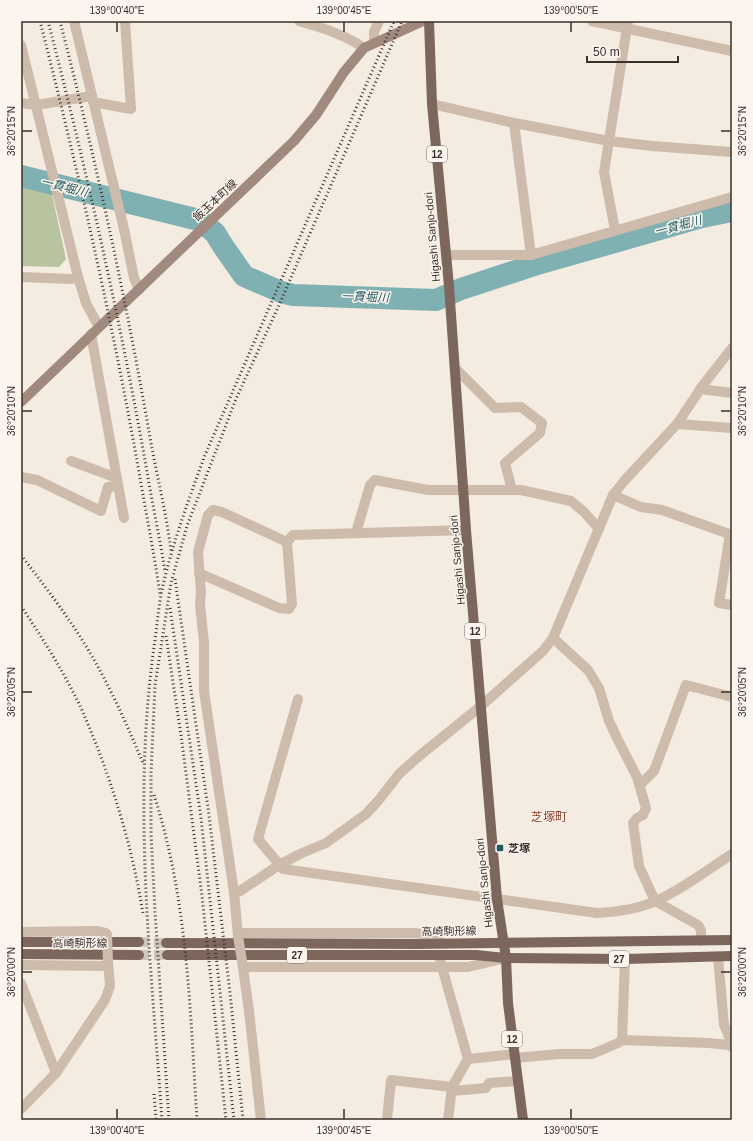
<svg xmlns="http://www.w3.org/2000/svg" width="753" height="1141" font-family="Arial,'Noto Sans JP',sans-serif">
<style>
.green{fill:#b8c4a0}
.lines{fill:none;stroke-linecap:round;stroke-linejoin:round}
.river{stroke:#7fb0b2;stroke-width:22}
.primary-tunnel{stroke:#cfc6bd;stroke-width:10;stroke-dasharray:10 5;stroke-linecap:butt}
.minor{stroke:#cdbbac;stroke-width:10}
.tertiary{stroke:#cdbbac;stroke-width:10}
.secondary{stroke:#a18a7d;stroke-width:10}
.primary{stroke:#7d675c;stroke-width:10}
.rail{stroke:#3b302b;stroke-width:3;stroke-dasharray:1 3;stroke-linecap:butt}
.minor-bridge{stroke:#cdbbac;stroke-width:10}
.ticks{fill:none;stroke:#3b302b;stroke-width:1.5}
.poi-dot{fill:#1f5a5e;stroke:#fbf5ee;stroke-width:1.5}
.labels{text-anchor:middle;stroke-width:3;stroke-linejoin:round;paint-order:stroke}
.shield{fill:#fbf5ee;stroke:#756b66;stroke-width:1}
.shield-label{font-size:10px;font-weight:bold;fill:#3b302b}
.street-label{font-size:11px;fill:#3b302b;stroke:#fbf5ee}
.poi-label{font-size:11px;font-weight:bold;fill:#3b302b;stroke:#fbf5ee;text-anchor:start}
.water-label{font-size:12px;font-style:italic;fill:#1f5a5e;stroke:#fbf5ee}
.neighbourhood-label{font-size:12px;fill:#8c3b22;stroke:#fbf5ee}
.neatline{fill:none;stroke:#3b302b;stroke-width:1.5}
.ticks-label{font-size:10px;text-anchor:middle;fill:#3b302b}
</style>
<rect width="100%" height="100%" fill="#f4ebe1"/>
<!-- green -->
<polygon class="green" points="21,184 39,189 51,190 66,259 59,267 21,266"/>
<g class="lines">
<!-- river -->
<polyline class="river" points="21,176 199,220 215,233 223,246 244,276 281,292 293,295 436,300 461,289 534,265 702,217 732,211"/>
<!-- primary-tunnel -->
<g class="primary-tunnel">
<polyline points="139,942 166,943"/>
<polyline points="139,955 167,955"/>
</g>
<!-- minor -->
<g class="minor">
<polyline points="74,21 124,229 134,278 139,290"/>
<path d="M299 21C322 28 344 34 364 48"/>
<polyline points="592,21 732,51"/>
<polyline points="374,43 374,32 379,21"/>
<polyline points="21,45 78,277 86,303 99,327"/>
<polyline points="93,102 131,109 125,21"/>
<polyline points="21,103 36,105 92,96"/>
<polyline points="432,104 514,123 609,141 652,146 732,152"/>
<polyline points="514,123 531,255"/>
<polyline points="615,230 604,172 628,21"/>
<polyline points="446,255 531,255 732,197"/>
<polyline points="91,334 124,518"/>
<polyline points="455,368 495,408 521,407 542,423 540,433 505,463 512,490"/>
<polyline points="700,389 732,393"/>
<polyline points="677,424 732,428"/>
<polyline points="71,461 117,478"/>
<polyline points="21,477 37,480 101,511 108,487 118,486"/>
<polyline points="613,495 641,507 662,510 732,535"/>
<polyline points="356,533 370,485 375,480 428,490 521,490 571,501 584,512 599,529"/>
<polyline points="730,534 719,603 732,605"/>
<polyline points="199,573 279,608 289,609 292,604 287,542 293,535 466,530"/>
<polyline points="553,638 588,670 599,688 609,721 618,740 637,777 646,808 643,815 637,818 633,823 639,866 655,901 698,925 701,930 701,941"/>
<path d="M298 699 258 839 283 869 597 913C616 912 638 909 656 901 683 889 707 870 732 854"/>
<polyline points="640,785 654,771 686,685 732,697"/>
<polyline points="234,892 240,891 279,865 302,853 326,843 366,814 378,801 399,774 418,757 481,706 543,651 553,638 613,495 625,480 677,424 703,385 732,348"/>
<polyline points="21,932 98,931 106,933 107,935"/>
<polyline points="238,933 414,933 431,935 442,943"/>
<polyline points="238,936 234,892 204,691 204,642 200,605 201,592 198,552 208,515 213,510 222,512 287,542"/>
<polyline points="718,957 724,1025 732,1043"/>
<polyline points="440,960 468,1059 452,1087 448,1120"/>
<polyline points="242,961 249,1011 261,1120"/>
<polyline points="21,965 108,966"/>
<polyline points="243,967 468,967 502,959"/>
<polyline points="21,983 56,1073"/>
<polyline points="622,1040 625,959"/>
<polyline points="515,1058 560,1054 592,1054 618,1043 622,1040 709,1043 729,1045 732,1047"/>
<polyline points="468,1059 514,1054"/>
<polyline points="452,1091 486,1088 489,1083 518,1081"/>
<polyline points="21,1109 56,1073 105,1000 110,986 108,962"/>
<polyline points="387,1120 391,1080 452,1087"/>
</g>
<!-- tertiary -->
<polyline class="tertiary" points="21,277 72,279 78,277"/>
<!-- secondary -->
<polyline class="secondary" points="21,402 294,141 316,115 344,72 364,48 423,21"/>
<!-- primary -->
<g class="primary">
<polyline points="429,21 432,104 449,286 466,530 497,899 506,958 508,1003 523,1120"/>
<polyline points="21,942 139,942"/>
<polyline points="166,943 418,944 732,940"/>
<polyline points="21,954 139,955"/>
<polyline points="167,955 476,955 506,958 625,959 732,956"/>
</g>
<!-- rail -->
<g class="rail">
<path d="M40 21C78 170 112 320 139 472 146 513 154 553 160 594"/>
<path d="M48 21C88 176 123 332 150 489 155 517 161 545 165 572"/>
<path d="M60 21C95 157 125 294 149 432 156 472 166 511 171 551"/>
<path d="M21 555C46 588 72 621 93 658 112 691 128 727 143 763"/>
<polyline points="175,579 209,815 230,993 243,1120"/>
<path d="M21 606C43 639 64 672 81 708 110 774 132 844 143 914"/>
<polyline points="170,608 201,818 234,1120"/>
<polyline points="166,636 181,735 202,896 226,1120"/>
<path d="M154 795C188 900 190 1011 197 1120"/>
<polyline points="154,1094 156,1120"/>
<path d="M162 1120C151 963 132 804 154 647 157 628 158 609 162 590 172 544 189 499 205 455L394 21"/>
<polyline points="169,1120 155,912 151,833 151,773 155,685 171,583 187,526 236,399 280,303 402,21"/>
</g>
<!-- minor-bridge -->
<g class="minor-bridge">
<polyline points="107,935 108,962"/>
<polyline points="238,936 242,961"/>
</g>
</g>
<!-- ticks -->
<path class="ticks" d="M117 22V32M344 22V32M571 22V32M22 131H32M721 131H731M22 411H32M721 411H731M22 692H32M721 692H731M22 972H32M721 972H731M117 1109V1119M344 1109V1119M571 1109V1119"/>
<!-- markers -->
<rect class="poi-dot" x="496" y="844" width="8" height="8" rx="2"/>
<g class="labels">
<!-- shield labels -->
<g class="shield">
<rect x="427" y="146" width="20" height="16" rx="3"/>
<rect x="465" y="623" width="20" height="16" rx="3"/>
<rect x="287" y="947" width="20" height="16" rx="3"/>
<rect x="609" y="951" width="20" height="16" rx="3"/>
<rect x="502" y="1031" width="20" height="16" rx="3"/>
</g>
<g class="shield-label">
<text x="437" y="158">12</text>
<text x="475" y="635">12</text>
<text x="297" y="959">27</text>
<text x="619" y="963">27</text>
<text x="512" y="1043">12</text>
</g>
<!-- street labels -->
<g class="street-label">
<text transform="translate(215 200) rotate(-43)" y="4">飯玉本町線</text>
<text transform="translate(432 237) rotate(-95)" y="4">Higashi Sanjo-dori</text>
<text transform="translate(457 560) rotate(-95)" y="4">Higashi Sanjo-dori</text>
<text transform="translate(484 883) rotate(-96)" y="4">Higashi Sanjo-dori</text>
<text transform="translate(449 931) rotate(-1)" y="4">高崎駒形線</text>
<text x="80" y="947">高崎駒形線</text>
</g>
<!-- poi labels -->
<g class="poi-label">
<text x="508" y="852">芝塚</text>
</g>
<!-- water labels -->
<g class="water-label">
<text transform="translate(64 187) rotate(14)" y="4">一貫堀川</text>
<text transform="translate(678 226) rotate(-15)" y="4">一貫堀川</text>
<text transform="translate(365 297) rotate(2)" y="4">一貫堀川</text>
</g>
<!-- neighbourhood labels -->
<g class="neighbourhood-label">
<text x="549" y="821">芝塚町</text>
</g>
</g>
<!-- border -->
<rect width="753" height="1141" fill="none" stroke="#fbf5ee" stroke-width="44"/>
<!-- scale -->
<path d="M587 56v6h91v-6" fill="none" stroke="#3b302b" stroke-width="2"/>
<text x="593" y="56" font-size="12" fill="#3b302b" stroke="#fbf5ee" stroke-width="3" paint-order="stroke">50 m</text>
<rect x="22" y="22" width="709" height="1097" class="neatline"/>
<g class="ticks-label">
<text x="117" y="14">139°00'40"E</text>
<text x="344" y="14">139°00'45"E</text>
<text x="571" y="14">139°00'50"E</text>
<text transform="translate(11 131) rotate(-90)" y="4">36°20'15"N</text>
<text transform="translate(742 131) rotate(-90)" y="4">36°20'15"N</text>
<text transform="translate(11 411) rotate(-90)" y="4">36°20'10"N</text>
<text transform="translate(742 411) rotate(-90)" y="4">36°20'10"N</text>
<text transform="translate(11 692) rotate(-90)" y="4">36°20'05"N</text>
<text transform="translate(742 692) rotate(-90)" y="4">36°20'05"N</text>
<text transform="translate(11 972) rotate(-90)" y="4">36°20'00"N</text>
<text transform="translate(742 972) rotate(-90)" y="4">36°20'00"N</text>
<text x="117" y="1134">139°00'40"E</text>
<text x="344" y="1134">139°00'45"E</text>
<text x="571" y="1134">139°00'50"E</text>
</g>
</svg>
